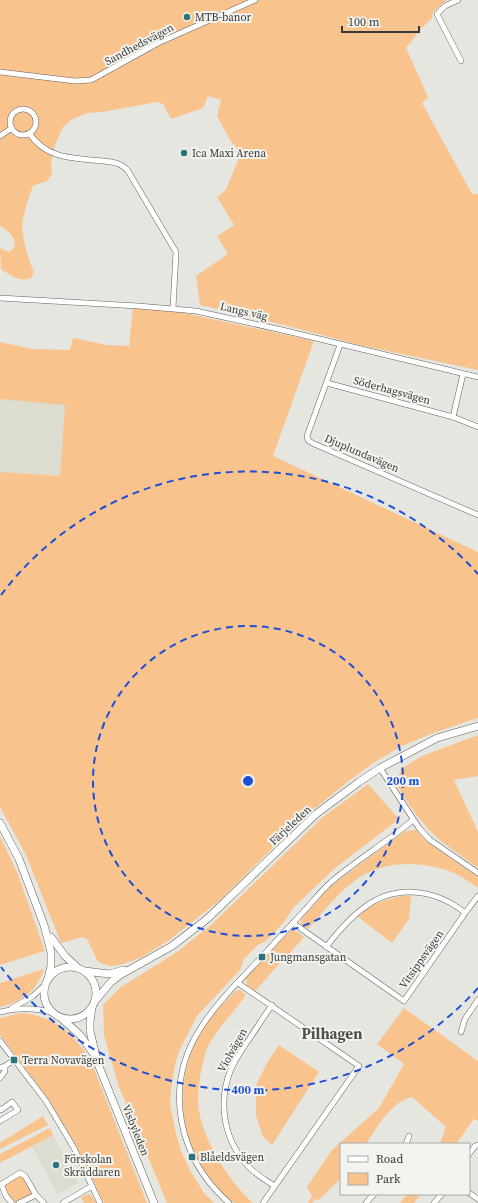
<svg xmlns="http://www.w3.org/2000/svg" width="478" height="1203" font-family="'Source Serif 4',serif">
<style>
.built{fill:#dcdcd0}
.green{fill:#f9c38e}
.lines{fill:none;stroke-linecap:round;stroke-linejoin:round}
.minor-casing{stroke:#62625e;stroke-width:6}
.secondary-casing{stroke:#62625e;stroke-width:8}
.minor{stroke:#fff;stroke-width:5}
.secondary{stroke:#fff;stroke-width:7}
.ring{fill:none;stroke:#1d4ed8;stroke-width:2;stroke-dasharray:7 5}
.poi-dot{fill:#2a7479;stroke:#f3f3ef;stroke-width:1.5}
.labels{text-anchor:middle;stroke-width:4;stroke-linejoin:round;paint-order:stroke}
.poi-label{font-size:11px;fill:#393938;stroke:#f3f3ef;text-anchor:start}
.street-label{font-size:11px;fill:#393938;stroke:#f3f3ef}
.district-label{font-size:15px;font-weight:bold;fill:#50504c;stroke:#f3f3ef}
.centre{fill:#1d4ed8;stroke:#f3f3ef;stroke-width:2}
.ring-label{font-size:12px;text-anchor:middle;font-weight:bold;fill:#1d4ed8;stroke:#f3f3ef;stroke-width:4;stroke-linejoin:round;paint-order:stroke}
</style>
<rect width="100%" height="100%" fill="#e6e6e1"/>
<!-- built -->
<g class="built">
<polygon points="0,399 65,404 60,476 0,472"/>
<polygon points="53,1135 79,1183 57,1194 32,1146"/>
</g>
<!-- green -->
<g class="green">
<path d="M0 0H447L433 12 432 18 421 29 406 48 428 97 422 103 472 194H478V370L359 345 284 325 200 305 196 276 228 254 217 236 234 225 217 197 226 190 241 153 230 140 217 116 221 100 208 96 203 108 171 119 163 104 157 102 103 112 87 113 71 120 63 127 55 145 51 164 52 174 47 181 33 186C29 197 25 208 23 219 20 234 28 258 34 272L31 278C20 283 10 275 1 269L0 248 9 252C23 243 9 231 0 226Z"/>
<polygon points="133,308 169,310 189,314 314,341 273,456 478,552 478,718 436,732 402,746 375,762 350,780 303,818 220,900 168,941 140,958 120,965 109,966 98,962 87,939 82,937 61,943 26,855 0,807 0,472 60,476 65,405 0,399 0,342 32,349 70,350 73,338 107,345 129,346"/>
<path d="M478 735V776L454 780 478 832V868C466 859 454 851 442 842 423 826 408 805 396 783L401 769 422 756Z"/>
<polygon points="368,784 399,819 334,869 294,907 284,922 266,941 258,945 244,959 240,970 197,1016 180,1049 175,1064 172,1082 170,1103 175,1130 181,1151 191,1172 204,1193 214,1203 167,1203 118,1084 104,1035 103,1005 121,987 177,952 211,925 323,817"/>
<path d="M416 830 427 842 478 877V888C468 881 458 874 446 870 418 861 385 861 360 877 340 890 324 911 308 929L301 924V919L331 886 405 831Z"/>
<polygon points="0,836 17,872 45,951 0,965"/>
<path d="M411 895 409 919 392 943 358 917C373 902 390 897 411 895Z"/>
<polygon points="291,930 296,931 304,937 284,960 272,950"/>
<polygon points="269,953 281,962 255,991 247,985 246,978"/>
<path d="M44 969C38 990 21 1002 0 1007V983Z"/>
<path d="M240 990 246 995C236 1009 220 1026 211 1041 206 1048 204 1058 202 1067 199 1079 198 1091 198 1103 200 1136 229 1182 253 1203 248 1203 240 1203 235 1203 226 1200 213 1182 207 1174 172 1127 176 1061 212 1015 219 1007 228 999 236 991Z"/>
<path d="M404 1008 478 1061V1121L474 1119 456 1144H440L446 1127 412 1097C390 1103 378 1126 366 1144H341V1178L319 1200 315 1199 312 1203H308L312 1196 307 1187 332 1150 379 1108 404 1064 377 1044Z"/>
<path d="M21 1013C54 1016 72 1032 90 1059L147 1203H104L77 1147 48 1099 0 1035V1018Z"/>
<polygon points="279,1045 319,1072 272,1145 263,1137 256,1115 256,1085 267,1063"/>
<polygon points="43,1116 48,1125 0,1149 0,1143"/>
<polygon points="50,1128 53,1135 0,1163 0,1154"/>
<polygon points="20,1174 35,1194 23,1201 14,1203 7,1195 3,1184"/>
<polygon points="89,1194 92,1196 96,1203 84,1203 81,1197"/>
<polygon points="407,1194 421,1194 414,1203 400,1203"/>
</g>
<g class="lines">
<!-- minor casing -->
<g class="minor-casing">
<g id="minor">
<polyline points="458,0 445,6 437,14 461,61"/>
<polyline points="0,72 75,81 91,80 158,43 255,0"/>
<circle cx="23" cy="122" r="13"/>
<path d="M29 133C47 160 74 158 103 161 113 162 122 163 128 171L176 252 173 308"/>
<polyline points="0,136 12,128"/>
<polyline points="0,298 138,306 196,311 282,330 478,377"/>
<polyline points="340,345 307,436 308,440 312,443 478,515"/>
<polyline points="327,383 453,417 478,427"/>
<polyline points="453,417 463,374"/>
<polyline points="380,768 419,828 430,840 478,873"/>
<polyline points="293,923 404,1001 465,913 478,896"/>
<path d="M326 947C337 933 350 917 365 907 396 884 436 889 465 913"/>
<polyline points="238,983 359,1066 263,1203"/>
<path d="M272 1005C262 1019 253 1034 243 1048 239 1055 234 1062 231 1069 217 1103 224 1142 250 1168 257 1175 266 1180 274 1186"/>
<polyline points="12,1008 33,996 46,984"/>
<path d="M0 1012C19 1007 36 1008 54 1013"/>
<polyline points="461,1032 465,1019 478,1000"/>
<polyline points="0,1041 46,1101 74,1148 100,1203"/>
<polyline points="0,1068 5,1066 14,1060"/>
<polyline points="0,1078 5,1071 5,1066"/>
<polyline points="0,1109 1,1110 12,1102 18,1110 0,1121"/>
<polyline points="406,1144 409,1136"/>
<polyline points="469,1154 475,1146 478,1145"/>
<polyline points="469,1193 478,1199"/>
<polyline points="12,1203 6,1196 2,1186 2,1184 20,1173 25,1176 36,1195 44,1203"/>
<polyline points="19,1203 36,1195"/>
<polyline points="63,1203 92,1186"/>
<path d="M229 1203C178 1158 163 1087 200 1029 217 1002 240 980 261 958 276 941 291 925 306 909 314 900 322 890 331 882 357 860 387 842 413 820"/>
<polyline points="366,1203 374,1194"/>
<polyline points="434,1203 442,1194"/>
</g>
</g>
<!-- secondary casing -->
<g class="secondary-casing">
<g id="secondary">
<polyline points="0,823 19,859 44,925 51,952 51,966 48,979"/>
<polyline points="51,937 65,956 78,968"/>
<circle cx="70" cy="993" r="26"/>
<polyline points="85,971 109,974 124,970"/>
<polyline points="95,1001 111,982 120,975 172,946 207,919 316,814 359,782 380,768 437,738 478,726"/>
<polyline points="92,1007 90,1022 90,1031 98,1064 154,1203"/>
<polyline points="61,1018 80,1035 93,1053"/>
</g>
</g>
<!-- minor -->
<use href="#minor" class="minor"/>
<!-- secondary -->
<use href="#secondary" class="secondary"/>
</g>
<!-- distance rings -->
<g class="ring">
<circle cx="248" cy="781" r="155"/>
<path d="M478 988A309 309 0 0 1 1 967M1 595A309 309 0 0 1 478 574"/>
</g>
<!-- markers -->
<g class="poi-dot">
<circle cx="187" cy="17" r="4"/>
<circle cx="184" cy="153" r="4"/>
<rect x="258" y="953" width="8" height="8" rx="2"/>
<rect x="10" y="1056" width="8" height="8" rx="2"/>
<rect x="188" y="1153" width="8" height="8" rx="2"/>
<circle cx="56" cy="1165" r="4"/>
</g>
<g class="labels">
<!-- poi labels -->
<g class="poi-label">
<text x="195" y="21">MTB-banor</text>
<text x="192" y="157">Ica Maxi Arena</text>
<text x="270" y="961">Jungmansgatan</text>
<text x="22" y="1064">Terra Novavägen</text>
<text x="200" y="1161">Blåeldsvägen</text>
<text x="64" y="1163">Förskolan<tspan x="64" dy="13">Skräddaren</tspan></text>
</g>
<!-- street labels -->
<g class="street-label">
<text transform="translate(139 44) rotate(-28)" y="4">Sandhedsvägen</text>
<text transform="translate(244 311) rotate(13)" y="4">Langs väg</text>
<text transform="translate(392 390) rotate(15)" y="4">Söderhagsvägen</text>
<text transform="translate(362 453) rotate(23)" y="4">Djuplundavägen</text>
<text transform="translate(290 825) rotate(-43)" y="4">Färjeleden</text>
<text transform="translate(421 959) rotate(-55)" y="4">Vitsippsvägen</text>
<text transform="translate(232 1050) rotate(-61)" y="4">Violvägen</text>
<text transform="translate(136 1130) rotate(68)" y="4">Visbyleden</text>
</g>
<!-- district labels -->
<g class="district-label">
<text x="332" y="1039">Pilhagen</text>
</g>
</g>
<circle cx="248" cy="781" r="6" class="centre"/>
<g class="ring-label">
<text x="403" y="785">200 m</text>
<text x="248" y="1094">400 m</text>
</g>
<!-- legend -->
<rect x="340" y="1143" width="130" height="52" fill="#f3f3ef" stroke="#a9a9a6"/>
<rect x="348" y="1156" width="20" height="6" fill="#ffffff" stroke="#a9a9a6"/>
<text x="376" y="1163" font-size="12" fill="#393938">Road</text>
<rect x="348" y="1173" width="20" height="12" fill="#f9c38e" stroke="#a9a9a6"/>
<text x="376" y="1183" font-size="12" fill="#393938">Park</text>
<!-- scale -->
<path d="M342 26v6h77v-6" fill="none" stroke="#393938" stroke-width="2"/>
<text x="348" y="26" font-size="12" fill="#393938" stroke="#f3f3ef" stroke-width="3" paint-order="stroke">100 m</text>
</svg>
